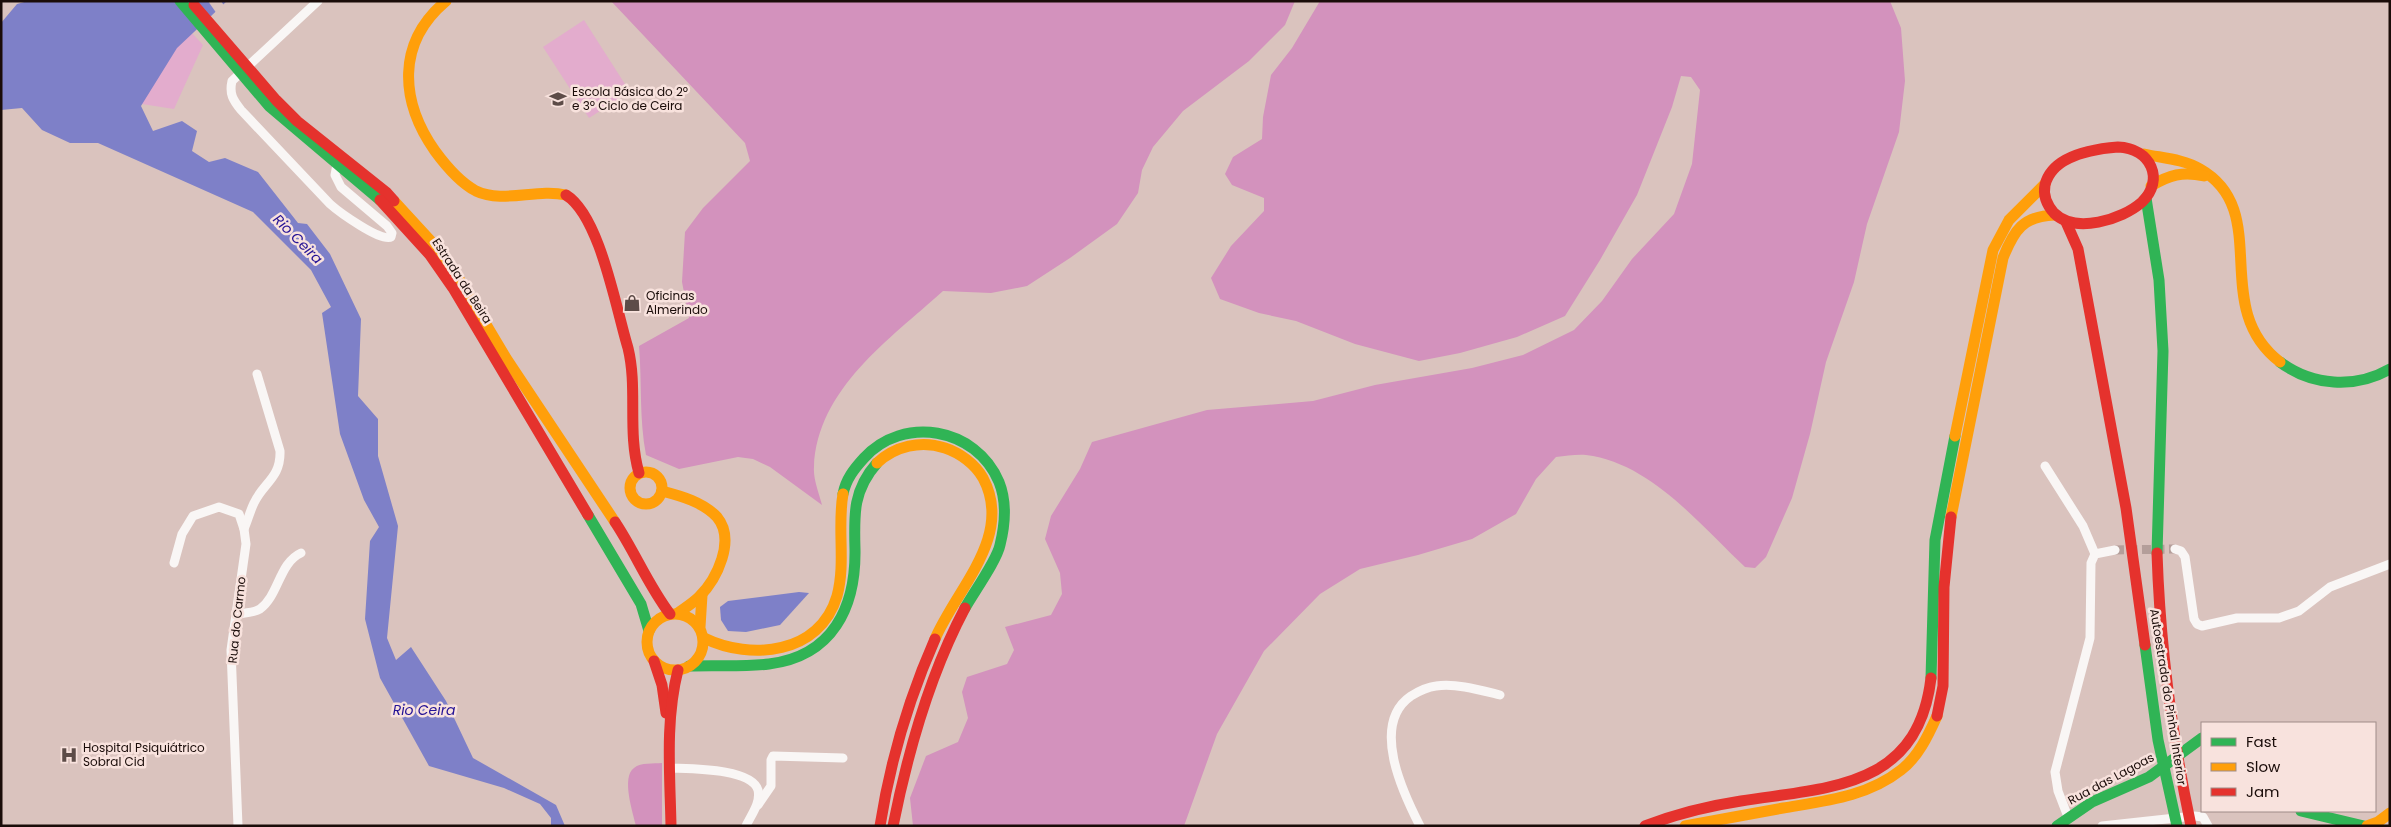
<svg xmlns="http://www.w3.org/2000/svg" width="2391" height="827" font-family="Poppins,sans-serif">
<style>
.green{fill:#e3accd}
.forest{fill:#d392bd}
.water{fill:#7e80c8}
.pier{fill:#dac3be}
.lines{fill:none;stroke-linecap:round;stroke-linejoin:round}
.street-tunnel{stroke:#b49e9a;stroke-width:9;stroke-dasharray:9 4.5;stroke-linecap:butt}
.street{stroke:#f9f6f5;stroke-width:9}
.fast{stroke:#30b455;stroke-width:11}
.slow{stroke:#ff9f0a;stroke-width:11}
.jam{stroke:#e5322d;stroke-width:11}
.labels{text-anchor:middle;stroke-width:5;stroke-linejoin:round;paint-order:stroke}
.poi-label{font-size:12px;fill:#1a0c09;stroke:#f8e2dd;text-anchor:start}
.street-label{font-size:12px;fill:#1a0c09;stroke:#f8e2dd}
.water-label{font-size:14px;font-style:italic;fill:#241295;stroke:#f8e2dd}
</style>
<rect width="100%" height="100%" fill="#dac3be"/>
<!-- green -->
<g class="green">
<polygon points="162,1 203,45 174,109 129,102"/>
<polygon points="584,20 630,92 589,118 543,47"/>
</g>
<!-- forest -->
<g class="forest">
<path d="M611 1H1295L1285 25 1249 61 1183 111 1153 147 1142 170 1138 193 1117 224 1070 258 1027 286 991 293 943 291C890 339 817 389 814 467 813 479 819 493 822 505L770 467 753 459 738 457 679 469 646 455C639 419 642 382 639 346L689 318 682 282 685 232 703 208 750 161 745 143Z"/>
<path d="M1320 1H1890L1901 28 1905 81 1899 132 1867 224 1854 282 1826 362 1810 434 1792 498 1766 557 1755 568 1745 567C1700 525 1651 463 1586 455 1577 454 1566 456 1556 457L1536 479 1516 514 1472 539 1418 555 1360 569 1320 594 1264 651 1217 734 1184 826H913L910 798 926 756 958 742 968 718 962 692 967 677 1007 664 1014 650 1005 627 1051 615 1062 594 1060 573 1045 539 1051 516 1080 469 1092 442 1207 410 1313 401 1375 385 1472 368 1523 355 1574 330 1602 301 1632 259 1674 214 1692 164 1700 90 1691 77 1681 76 1672 107 1637 195 1600 260 1565 316 1517 337 1460 353 1419 361 1355 344 1296 321 1259 313 1220 299 1211 278 1231 246 1264 211V198L1232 185 1225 174 1233 157 1262 139 1263 117 1271 75 1292 48Z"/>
<path d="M662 763V826H636C633 813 621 777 634 768 641 762 654 764 662 763Z"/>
</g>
<!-- water -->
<g class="water">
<polygon points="28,1 227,1 177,48 141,106 153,131 182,121 197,131 192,151 209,162 225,158 258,172 298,223 307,224 330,254 361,319 358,396 378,419 378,456 398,526 387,638 396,660 411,647 446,701 473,758 556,805 565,826 551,826 551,818 540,804 504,788 429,766 380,678 365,619 370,541 379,527 364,500 340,434 322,313 331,307 311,270 253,212 98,143 70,143 42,130 22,108 1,110 1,23 17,4"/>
<polygon points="799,592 809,593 780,625 746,632 728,631 721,620 720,607 728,601"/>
</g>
<!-- pier -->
<polygon class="pier" points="208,1 221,1 225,7 217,14"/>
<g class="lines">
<!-- street-tunnel -->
<polyline class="street-tunnel" points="2115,550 2175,549"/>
<!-- street -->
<g class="street">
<path d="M318 1 232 81C229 94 233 100 241 110L330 204C339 212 382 243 391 237L392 233 387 226 341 187 335 175 337 164"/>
<polyline points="2045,466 2083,526 2095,554"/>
<path d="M244 529C248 520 250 511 254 503 263 483 281 478 280 451L257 374"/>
<polyline points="2175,549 2181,551 2185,557 2194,619 2197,624 2202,626 2237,618 2279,618 2299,611 2330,587 2390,564"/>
<polyline points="174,563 182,534 193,516 219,507 239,514 244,529 246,544 231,650 238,826"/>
<path d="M237 614C244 613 254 613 260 609 279 595 279 563 301 553"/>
<path d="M670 768C690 769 751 768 758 790 761 803 751 815 746 826"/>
<polyline points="758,805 771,786 771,760 773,756 843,758"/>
<polyline points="2068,817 2058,791 2055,772 2090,638 2091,563 2095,554 2115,550"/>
<path d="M1420 826C1403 793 1370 724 1411 696 1419 691 1427 687 1436 686 1456 683 1480 690 1500 695"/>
<polyline points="2102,826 2194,816 2203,817 2208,826"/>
</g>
<!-- fast -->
<g class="fast">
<polyline points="180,1 269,106 380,200"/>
<polyline points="2146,198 2159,280 2163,351 2157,553"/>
<path d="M2280 362C2312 386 2355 389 2390 369"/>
<path d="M843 494C846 479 854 469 864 458 903 415 976 427 999 482 1007 502 1005 525 1000 545 997 560 974 592 965 608"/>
<polyline points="588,515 641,604 649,631"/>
<polyline points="2145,645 2158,740 2177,826"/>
<path d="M689 666C716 665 743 667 769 664 833 656 856 607 855 549 854 514 853 490 877 463"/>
<polyline points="1931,678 1935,540 1955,436"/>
<polyline points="2301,811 2364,826"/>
<polyline points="2057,826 2092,802 2149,777 2202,738"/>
</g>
<!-- slow -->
<g class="slow">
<path d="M446 1C396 43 400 101 435 151 446 166 459 182 476 191 503 204 537 188 566 195"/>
<path d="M2144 154C2162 158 2183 159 2200 169 2274 211 2208 307 2280 362"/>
<path d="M2151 186C2169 175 2183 171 2204 176"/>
<polyline points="394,201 439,250 456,274 506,358 615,522"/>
<polyline points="1955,436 1993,250 2009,220 2045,184"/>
<path d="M877 463C895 446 921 440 945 448 960 453 975 464 983 478 1014 536 957 588 935 639"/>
<circle cx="646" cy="488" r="16"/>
<path d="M662 491C681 496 703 502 717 517 736 540 717 579 699 597 693 603 685 608 678 613"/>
<path d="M1951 517 2003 258C2014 230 2023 216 2055 215"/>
<circle cx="675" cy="642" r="28"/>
<polyline points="700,627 702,595"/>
<path d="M704 638C751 661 820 654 837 596 846 563 837 527 843 494"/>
<path d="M1685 826C1718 820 1750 814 1783 808 1824 801 1867 797 1901 770 1918 757 1928 736 1937 716"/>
<polyline points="2367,826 2378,822 2390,813"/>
</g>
<!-- jam -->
<g class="jam">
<polyline points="194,5 276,100 297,121 386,192 394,201"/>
<path d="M2118 147C2151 148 2165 180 2142 202 2122 220 2075 234 2054 213 2047 205 2043 195 2045 185 2052 156 2093 149 2118 147Z"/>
<path d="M566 195C600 216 616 309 628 348 638 389 627 431 639 473"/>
<polyline points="380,200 430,255 453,288 588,515"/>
<polyline points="2066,222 2078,249 2126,508 2145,645"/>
<path d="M615 522C635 552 648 585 670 614"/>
<path d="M2157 553C2160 645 2172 736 2191 826"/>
<polyline points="654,661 662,685 666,713"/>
<polyline points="1937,716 1943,686 1944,587 1951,517"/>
<path d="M671 826C670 774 665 721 678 670"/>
<path d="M880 826C890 762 909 698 935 639"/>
<path d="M893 826C908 751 929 676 965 608"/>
<path d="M1645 826C1676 814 1708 806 1741 801 1829 787 1918 789 1931 678"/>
</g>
</g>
<!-- icons -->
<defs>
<g id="school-bare" transform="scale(1.35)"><path d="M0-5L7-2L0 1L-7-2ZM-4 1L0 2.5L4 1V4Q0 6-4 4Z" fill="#5d4c48" stroke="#f8e2dd" stroke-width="2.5" paint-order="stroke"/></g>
<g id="shop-bare" transform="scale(1.35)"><path d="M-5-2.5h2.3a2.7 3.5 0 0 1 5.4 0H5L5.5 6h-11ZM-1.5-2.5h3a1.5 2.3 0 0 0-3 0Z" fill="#5d4c48" stroke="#f8e2dd" stroke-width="2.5" paint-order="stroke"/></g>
<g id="hospital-bare" transform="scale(1.35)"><path d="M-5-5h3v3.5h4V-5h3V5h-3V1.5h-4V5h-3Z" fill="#5d4c48" stroke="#f8e2dd" stroke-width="2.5" paint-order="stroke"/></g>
</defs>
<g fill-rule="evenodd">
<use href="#school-bare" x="558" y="99"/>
<use href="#shop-bare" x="632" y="303"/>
<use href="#hospital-bare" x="69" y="755"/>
</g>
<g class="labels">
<!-- poi labels -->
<g class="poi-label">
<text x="572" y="96">Escola Básica do 2º<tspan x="572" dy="14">e 3º Ciclo de Ceira</tspan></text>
<text x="646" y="300">Oficinas<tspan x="646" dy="14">Almerindo</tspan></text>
<text x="83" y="752">Hospital Psiquiátrico<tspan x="83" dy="14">Sobral Cid</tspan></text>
</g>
<!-- street labels -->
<g class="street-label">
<text transform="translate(462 281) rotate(57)" y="4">Estrada da Beira</text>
<text transform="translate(237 620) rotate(-84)" y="4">Rua do Carmo</text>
<text transform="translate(2168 697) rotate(81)" y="4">Autoestrada do Pinhal Interior</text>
<text transform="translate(2111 779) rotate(-28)" y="4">Rua das Lagoas</text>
</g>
<!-- water labels -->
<g class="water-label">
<text transform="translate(298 239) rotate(45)" y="5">Rio Ceira</text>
<text x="424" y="715">Rio Ceira</text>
</g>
</g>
<!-- border -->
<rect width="2391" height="827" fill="none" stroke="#1a0c09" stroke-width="5"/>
<!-- legend -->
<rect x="2201" y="722" width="175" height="90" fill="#f8e2dd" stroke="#9f8c88"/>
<rect x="2211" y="738" width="25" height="8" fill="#30b455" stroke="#9f8c88"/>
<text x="2246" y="747" font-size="15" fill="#1a0c09">Fast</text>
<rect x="2211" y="763" width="25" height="8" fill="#ff9f0a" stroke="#9f8c88"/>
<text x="2246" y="772" font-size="15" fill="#1a0c09">Slow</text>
<rect x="2211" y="788" width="25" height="8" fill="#e5322d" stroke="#9f8c88"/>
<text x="2246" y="797" font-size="15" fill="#1a0c09">Jam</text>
</svg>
